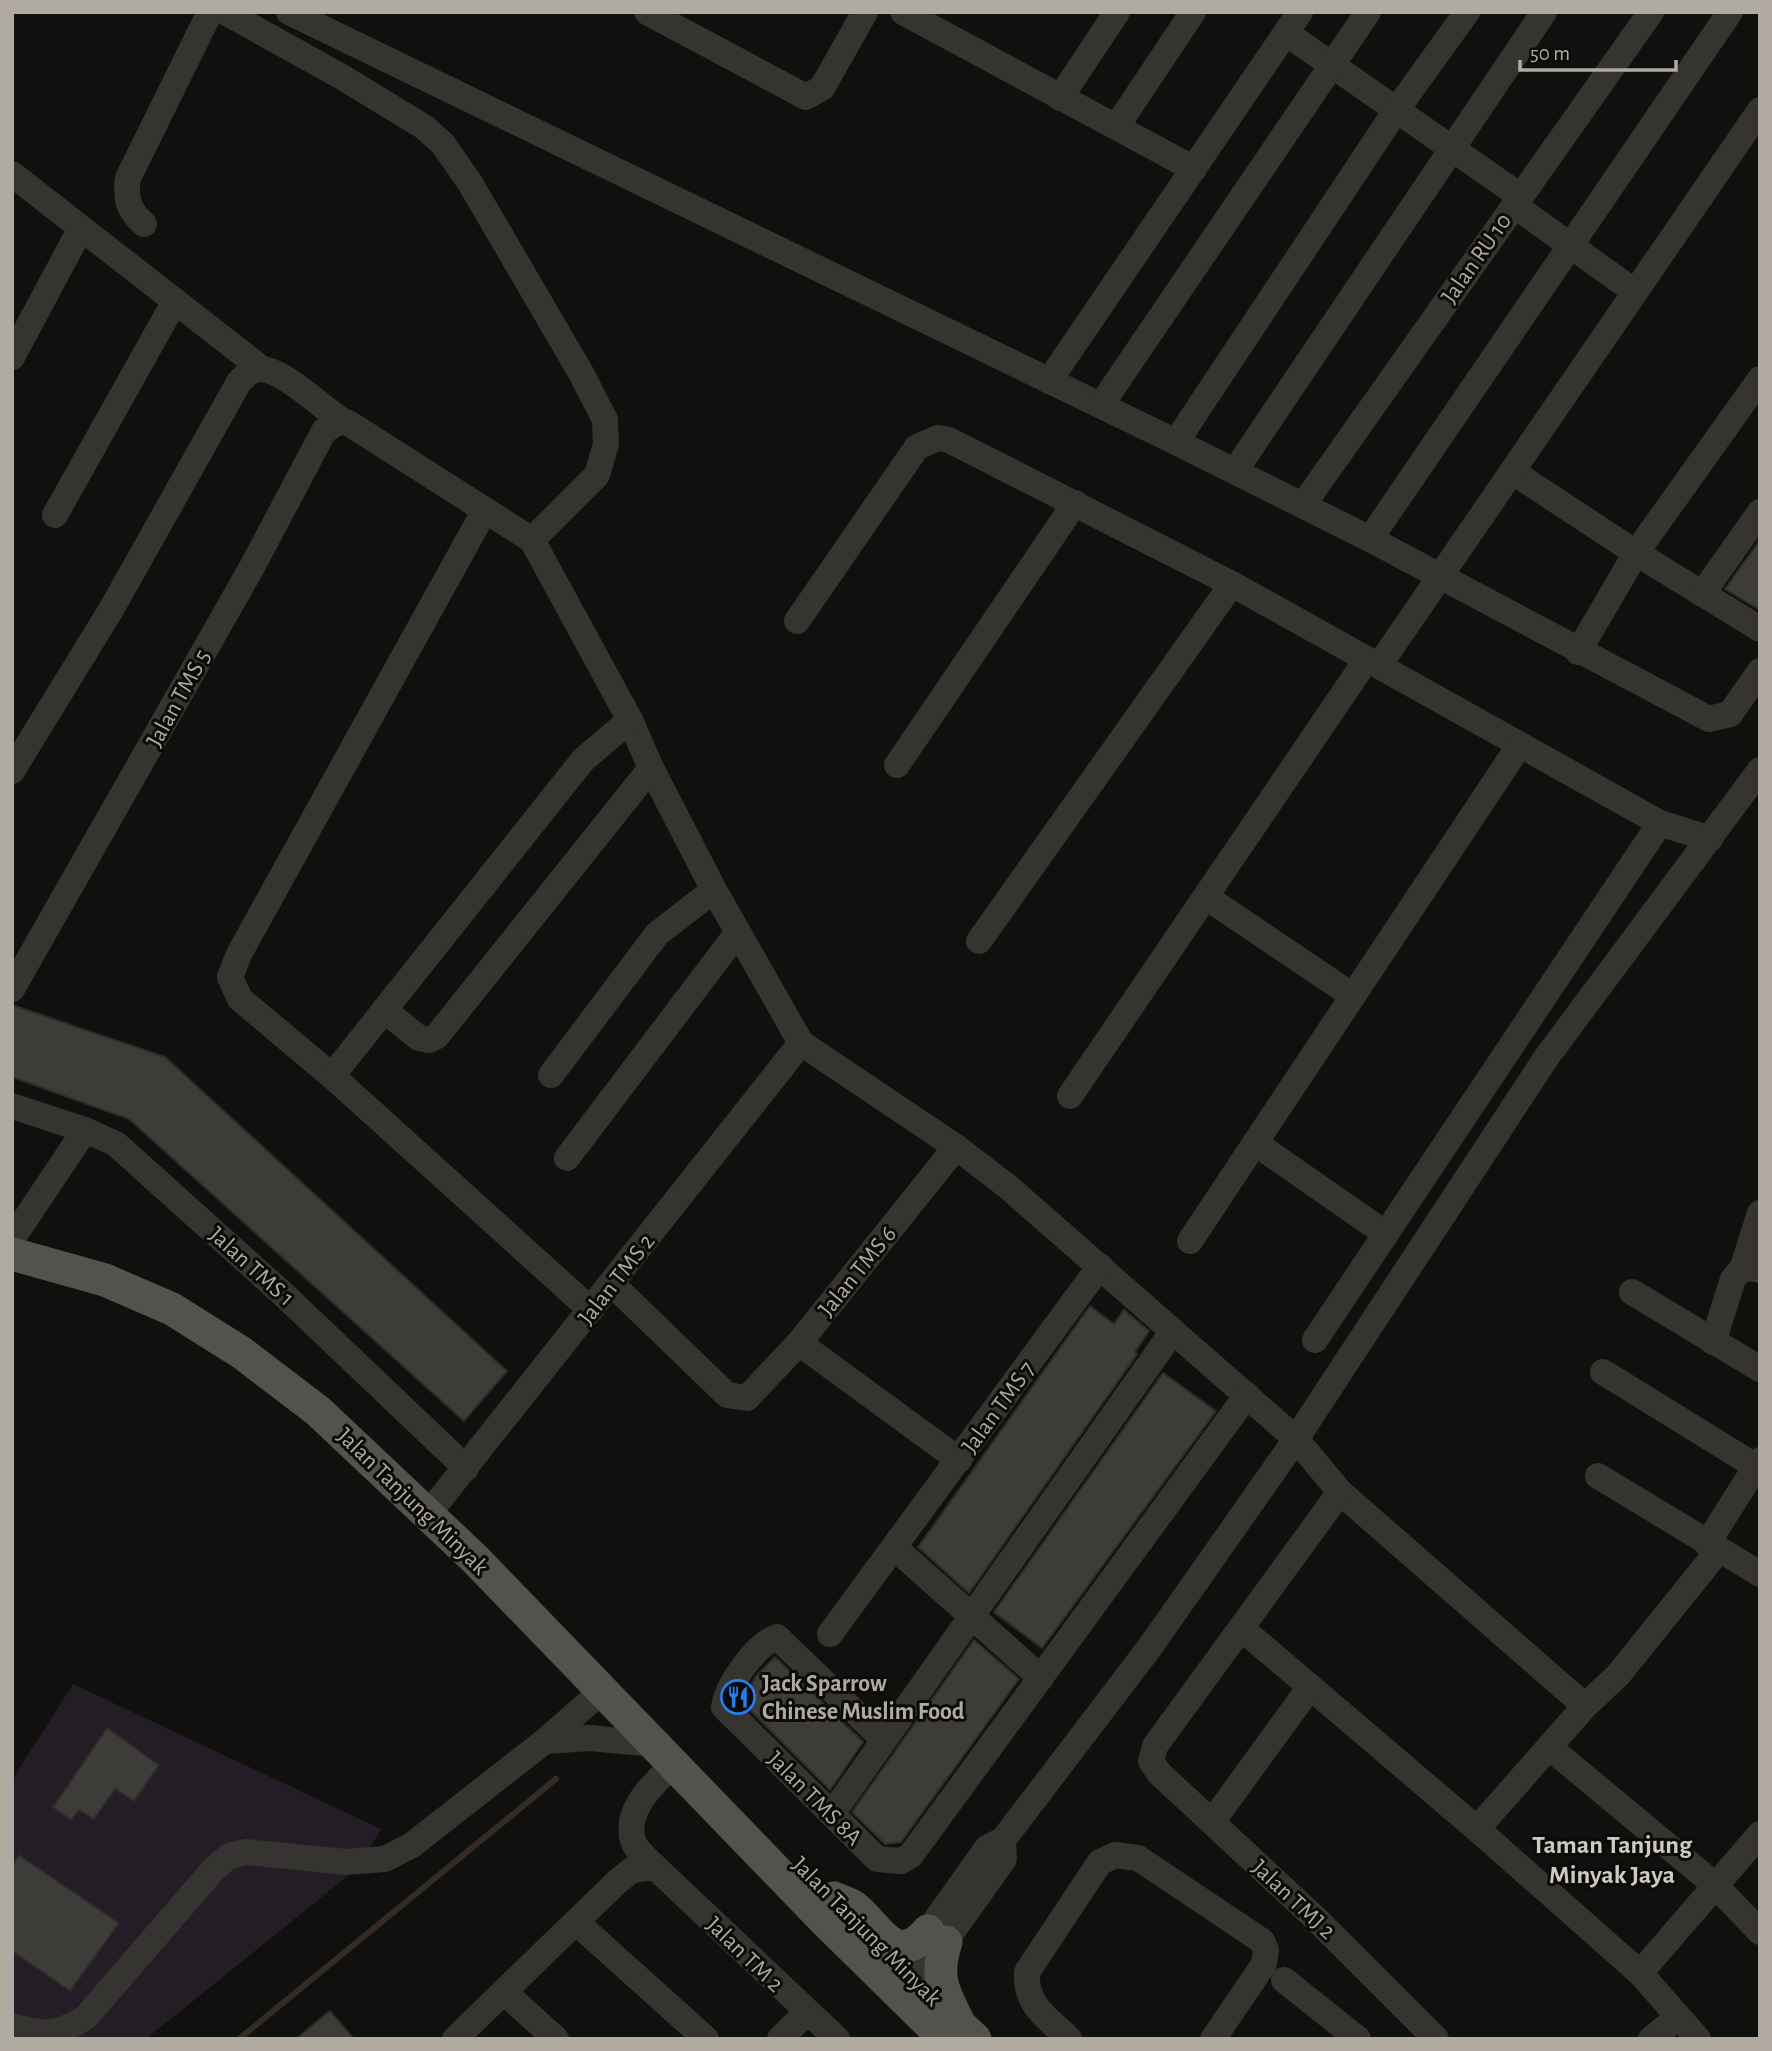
<svg xmlns="http://www.w3.org/2000/svg" width="1772" height="2051" font-family="'Alegreya Sans',sans-serif">
<style>
.green{fill:#251d25}
.lines{fill:none;stroke-linecap:round;stroke-linejoin:round}
.stream{stroke:#342b26;stroke-width:6}
.building{fill:#3d3c39;stroke:#2c2c29;stroke-width:2}
.minor{stroke:#353430;stroke-width:26}
.major{stroke:#54524c;stroke-width:33}
.labels{text-anchor:middle;stroke-width:6;stroke-linejoin:round;paint-order:stroke}
.street-label{font-size:24px;fill:#b1aaa0;stroke:#0b0b0a}
.poi-label{font-size:24px;font-weight:bold;fill:#b1aaa0;stroke:#0b0b0a;text-anchor:start}
.neighbourhood-label{font-size:26px;font-weight:bold;fill:#cec9c1;stroke:#0b0b0a}
</style>
<rect width="100%" height="100%" fill="#10100f"/>
<!-- green -->
<polygon class="green" points="73,1684 381,1829 359,1867 146,2039 12,2039 12,1780"/>
<g class="lines">
<!-- stream -->
<polyline class="stream" points="239,2039 556,1779"/>
</g>
<!-- building -->
<g class="building">
<polygon points="1760,540 1760,610 1725,589"/>
<polygon points="12,1005 165,1057 507,1371 464,1421 129,1119 12,1077"/>
<polygon points="1090,1306 1114,1324 1124,1310 1149,1331 1135,1352 1137,1354 969,1593 918,1547"/>
<polygon points="1163,1373 1216,1411 1042,1648 994,1612"/>
<polygon points="974,1640 1019,1679 901,1842 885,1844 852,1812"/>
<polygon points="775,1657 863,1742 830,1790 742,1702 756,1676"/>
<polygon points="107,1728 159,1765 134,1801 115,1789 94,1819 79,1810 71,1820 53,1807"/>
<polygon points="19,1855 119,1923 70,1991 12,1951 12,1865"/>
<polygon points="330,2011 354,2039 296,2039"/>
</g>
<g class="lines">
<!-- minor -->
<g class="minor">
<polyline points="225,12 342,77 424,127 443,144 470,183 581,373 605,420 606,444 597,475 532,540"/>
<polyline points="289,12 1176,442 1370,539 1709,719 1730,714 1760,671"/>
<polyline points="647,12 806,97 822,88 865,12"/>
<polyline points="903,12 1194,169"/>
<polyline points="1286,33 1520,196"/>
<polyline points="1060,98 1117,12"/>
<polyline points="1117,126 1193,12"/>
<polyline points="12,174 262,369"/>
<polyline points="1514,205 1635,292"/>
<path d="M144 224C128 210 125 198 128 178L210 12"/>
<polyline points="12,357 81,228"/>
<polyline points="1049,381 1300,12"/>
<polyline points="1101,405 1368,12"/>
<polyline points="1176,442 1395,112 1467,12"/>
<polyline points="1235,471 1544,12"/>
<polyline points="1513,472 1636,553 1760,629"/>
<polyline points="1303,505 1651,12"/>
<polyline points="485,510 239,954 230,977 240,999 332,1076 591,1310"/>
<polyline points="55,515 175,301"/>
<polyline points="1370,539 1730,12"/>
<polyline points="1702,594 1760,512"/>
<polyline points="797,621 917,447 938,438 949,440 1232,584 1660,823 1710,839"/>
<polyline points="1578,652 1636,553 1760,379"/>
<polyline points="1380,664 1760,110"/>
<polyline points="897,765 1075,503"/>
<path d="M12 771 112 608 239 382C246 375 252 368 262 369 284 371 322 407 341 420"/>
<polyline points="1206,897 1353,996"/>
<polyline points="979,941 1232,584"/>
<polyline points="12,989 252,567 324,431 341,420 350,424 532,540 630,720 651,768 714,890 801,1043 956,1147 1007,1186 1296,1439 1340,1492 1585,1706"/>
<polyline points="384,1010 419,1038 429,1040 437,1036 651,768"/>
<polyline points="551,1075 657,934 714,890"/>
<polyline points="332,1076 583,760 630,720"/>
<polyline points="1070,1096 1367,659"/>
<polyline points="12,1106 85,1130 116,1144 283,1294 466,1468"/>
<polyline points="1255,1143 1386,1234"/>
<polyline points="567,1158 738,932"/>
<polyline points="12,1239 85,1130"/>
<polyline points="1190,1241 1519,746"/>
<polyline points="1743,1267 1760,1213"/>
<polyline points="612,1284 727,1395 747,1398 799,1343 956,1147"/>
<polyline points="1632,1292 1760,1369"/>
<polyline points="1315,1340 1660,823"/>
<polyline points="1713,1342 1733,1279 1743,1267 1760,1270"/>
<polyline points="799,1343 959,1460"/>
<polyline points="1603,1372 1760,1469"/>
<polyline points="1598,1476 1760,1574"/>
<polyline points="1340,1492 1155,1746 1151,1761 1159,1773 1314,1917 1436,2039"/>
<polyline points="429,1513 801,1043"/>
<polyline points="1707,1544 1760,1460"/>
<polyline points="895,1548 1041,1678"/>
<polyline points="1241,1628 1477,1829 1640,1973 1698,2039"/>
<polyline points="830,1634 1100,1266"/>
<path d="M884 1740 777 1637C756 1644 727 1685 724 1707L877 1859 901 1861 911 1855 1247 1395"/>
<polyline points="545,1741 590,1738 654,1744"/>
<polyline points="1550,1748 1715,1885 1760,1932"/>
<path d="M673 1765C653 1784 624 1810 633 1841 636 1850 648 1860 655 1867L837 2039"/>
<polyline points="832,1814 1173,1331"/>
<polyline points="1212,1822 1310,1687"/>
<polyline points="1477,1829 1585,1706 1618,1675 1718,1551"/>
<polyline points="577,1923 706,2039"/>
<polyline points="1640,1973 1760,1834"/>
<polyline points="1284,1980 1358,2039"/>
<polyline points="887,1982 928,1931 987,1848 1003,1840 1150,1647 1296,1439 1546,1058 1760,770"/>
<polyline points="504,1992 556,2039"/>
<polyline points="904,1999 1004,1859 1003,1840"/>
<path d="M12 2026C44 2035 57 2036 86 2017L213 1870 229 1856 246 1852 346 1862 385 1859 412 1845 545 1741 603 1690"/>
<polyline points="455,2039 618,1881 632,1870 655,1867"/>
<polyline points="780,2039 807,2012"/>
<path d="M1069 2039C1047 2017 1025 2006 1027 1972L1100 1862 1116 1855 1138 1858 1262 1941 1266 1950 1264 1964 1213 2039"/>
<polyline points="1651,2039 1678,2017"/>
</g>
<!-- major -->
<g class="major">
<polyline points="12,1254 105,1280 172,1309 242,1353 318,1411 475,1559 824,1920 945,2039"/>
<path d="M834 1898C840 1901 848 1903 854 1907 878 1925 895 1970 928 1931"/>
<path d="M946 1942C935 1975 942 1989 957 2019"/>
<polyline points="933,2000 975,2039"/>
</g>
</g>
<!-- icons -->
<defs>
<g id="restaurant-ring" transform="scale(1.75)"><circle r="9.5" fill="#0b0b0a" stroke="#267ef1" stroke-width="1.5"/><path d="M-5-6h1v4h1v-4h1v4h1v-4h1v5L-1.5 .5V6h-2V.5L-5-1ZM5-6V6H3V1.5H1.5Q1.5-4 5-6Z" fill="#267ef1"/></g>
</defs>
<g fill-rule="evenodd">
<use href="#restaurant-ring" x="738" y="1697"/>
</g>
<g class="labels">
<!-- street labels -->
<g class="street-label">
<text transform="translate(1476 258) rotate(-55)" y="8">Jalan RU 10</text>
<text transform="translate(178 698) rotate(-61)" y="8">Jalan TMS 5</text>
<text transform="translate(252 1266) rotate(42)" y="8">Jalan TMS 1</text>
<text transform="translate(857 1271) rotate(-51)" y="8">Jalan TMS 6</text>
<text transform="translate(616 1279) rotate(-52)" y="8">Jalan TMS 2</text>
<text transform="translate(998 1407) rotate(-54)" y="8">Jalan TMS 7</text>
<text transform="translate(413 1501) rotate(44)" y="8">Jalan Tanjung Minyak</text>
<text transform="translate(815 1798) rotate(45)" y="8">Jalan TMS 8A</text>
<text transform="translate(1294 1899) rotate(43)" y="8">Jalan TMJ 2</text>
<text transform="translate(867 1931) rotate(45)" y="8">Jalan Tanjung Minyak</text>
<text transform="translate(745 1954) rotate(44)" y="8">Jalan TM 2</text>
</g>
<!-- poi labels -->
<g class="poi-label">
<text x="762" y="1691">Jack Sparrow<tspan x="762" dy="28">Chinese Muslim Food</tspan></text>
</g>
<!-- neighbourhood labels -->
<g class="neighbourhood-label">
<text x="1612" y="1853">Taman Tanjung<tspan x="1612" dy="30">Minyak Jaya</tspan></text>
</g>
</g>
<!-- border -->
<rect width="1772" height="2051" fill="none" stroke="#b1aaa0" stroke-width="28"/>
<!-- scale -->
<path d="M1520 60v10h156v-10" fill="none" stroke="#b1aaa0" stroke-width="3.5"/>
<text x="1530" y="60" font-size="21" fill="#b1aaa0" stroke="#0b0b0a" stroke-width="5" paint-order="stroke">50 m</text>
</svg>
